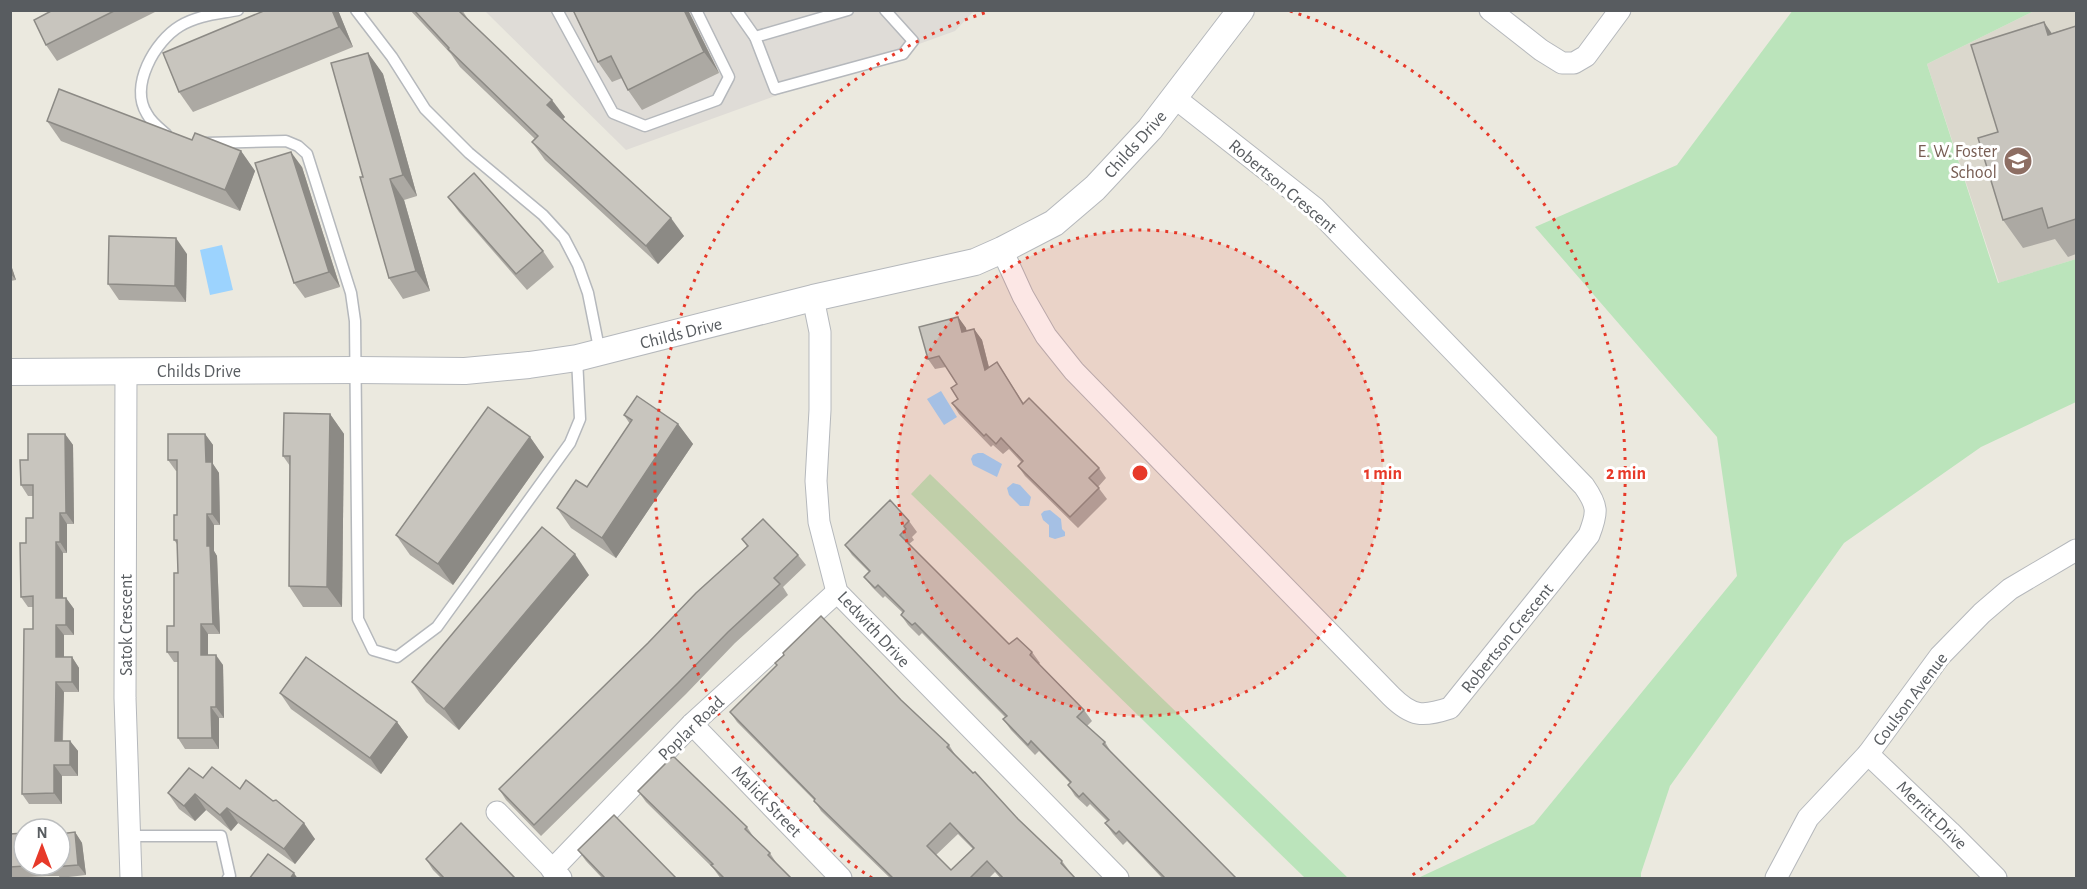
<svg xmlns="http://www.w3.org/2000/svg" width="2087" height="889" font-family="'Alegreya Sans',sans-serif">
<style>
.industrial{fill:#dfdcd7}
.education{fill:#dbd8cd}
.green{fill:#bbe4bb}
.water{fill:#9cd3fe}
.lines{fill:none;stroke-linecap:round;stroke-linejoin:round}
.service-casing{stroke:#b5b8bc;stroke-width:13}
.minor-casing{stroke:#b5b8bc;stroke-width:23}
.tertiary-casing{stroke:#b5b8bc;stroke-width:28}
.service{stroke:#fff;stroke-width:10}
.minor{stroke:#fff;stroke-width:21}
.tertiary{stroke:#fff;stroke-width:26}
.wall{fill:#aca9a3;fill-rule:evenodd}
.shaded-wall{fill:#8c8a85}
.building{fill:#c8c5be;stroke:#8c8a85;stroke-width:1.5;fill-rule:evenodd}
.ring{fill:none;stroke:#e73929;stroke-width:3;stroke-dasharray:3 6}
.labels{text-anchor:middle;stroke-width:6;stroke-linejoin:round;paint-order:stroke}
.street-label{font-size:18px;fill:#585c60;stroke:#fff}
.education-label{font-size:18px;fill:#785e54;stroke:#fff;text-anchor:end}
.centre{fill:#e73929;stroke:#fff;stroke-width:3}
.ring-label{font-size:18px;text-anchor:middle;font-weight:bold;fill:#e73929;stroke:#fff;stroke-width:6;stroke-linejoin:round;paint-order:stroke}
</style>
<rect width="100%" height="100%" fill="#ebe9df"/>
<!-- industrial -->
<polygon class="industrial" points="485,11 974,11 955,31 626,150"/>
<!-- education -->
<polygon class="education" points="2034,11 2076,11 2076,259 1999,283 1927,64"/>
<!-- green -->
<g class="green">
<polygon points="1793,10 2034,11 1927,64 1998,283 2076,259 2076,402 1981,447 1844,543 1670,786 1641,873 1641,878 1418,878 1534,824 1737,576 1717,437 1535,227 1677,165"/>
<polygon points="930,474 1348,878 1305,878 911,494"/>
</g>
<!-- water -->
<g class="water">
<polygon points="222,245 233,290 210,295 200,250"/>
<polygon points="941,391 957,417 944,425 927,399"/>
<polygon points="978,453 983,453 1002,464 997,477 973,465 971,459 973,455"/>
<polygon points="1013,483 1020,485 1031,497 1029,506 1020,506 1009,495 1007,488"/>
<polygon points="1050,510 1061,519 1062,529 1065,532 1065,536 1055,539 1049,537 1049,525 1043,520 1041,514 1044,511"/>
</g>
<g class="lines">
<!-- service casing -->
<g class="service-casing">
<g id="service">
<polyline points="356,10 392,57 425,109 469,153 543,215 564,238 578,265 588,293 600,353"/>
<polyline points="557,10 613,113 645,126 717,100 729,77 696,10"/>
<polyline points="736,10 755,37 775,89 903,54 913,41 885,10"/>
<polyline points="755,37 848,10"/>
<path d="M166 134C159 128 151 122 147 114 129 86 155 41 180 26 198 15 218 14 238 10"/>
<polyline points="206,143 286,141 298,146 307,154 351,293 355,321 358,619 373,650 397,657 437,627 570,443 580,419 577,358"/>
<polyline points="130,836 221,836 230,876 228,878"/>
</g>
</g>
<!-- minor casing -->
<g class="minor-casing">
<g id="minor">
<polyline points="1490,10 1541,50 1562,63 1574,63 1586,56 1620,10"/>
<path d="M1002 250 1023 296 1046 336 1074 371 1391 696C1412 717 1423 717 1450 708L1589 535C1598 512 1598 506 1584 486L1315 208 1175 98"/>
<polyline points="813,298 820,332 820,410 816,481 819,522 837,592 1118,878"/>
<polyline points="126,371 125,698 131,878"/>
<polyline points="692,724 841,878"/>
<polyline points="1868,754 1950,832 1996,878"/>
<polyline points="497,812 561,878"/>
<polyline points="552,870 692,724 837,592"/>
<polyline points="1776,878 1808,818 1868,754 1940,656 1982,613 2010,589 2076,550"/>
</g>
</g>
<!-- tertiary casing -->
<g class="tertiary-casing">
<polyline id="tertiary" points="10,372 357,370 465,371 529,365 577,358 813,298 975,262 1002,250 1054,223 1095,188 1150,129 1241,10"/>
</g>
<!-- service -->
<use href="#service" class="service"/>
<!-- minor -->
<use href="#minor" class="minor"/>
<!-- tertiary -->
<use href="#tertiary" class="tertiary"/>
</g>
<!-- wall -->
<g class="wall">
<polygon points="53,10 159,10 57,61 46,45"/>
<polygon points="266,10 338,10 353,47 193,112 179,92"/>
<polygon points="410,10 462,10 470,22 565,117 563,119 684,236 658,264 545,160 532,142 535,139 460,67 451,54"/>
<polygon points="573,10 688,10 719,73 642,110 628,90 622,78 612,82 598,62"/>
<polygon points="2076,26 2076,254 2068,257 2055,239 2023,248 2003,220 1998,132 2052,33"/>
<polygon points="368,53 383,74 417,196 404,200 430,291 403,299 389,278 363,177"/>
<polygon points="47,121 192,140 241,151 255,171 240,211 61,141"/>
<polygon points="302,167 340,287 305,298 294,283"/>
<polygon points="448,197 543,251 554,267 527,290 459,212"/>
<polygon points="187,254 186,302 119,300 108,284"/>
<polygon points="10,262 16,280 10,281"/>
<polygon points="958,317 966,328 966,331 974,329 982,340 989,367 997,362 1024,404 1099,468 1106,478 1098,487 1107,499 1078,528 1025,476 1018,466 1021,462 1009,449 1003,454 993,445 991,447 959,414 952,403 958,399 957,384 946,367 935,369 928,359"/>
<polygon points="330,414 344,434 342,607 303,607 289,586 290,466 283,456"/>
<polygon points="624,415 678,424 693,444 616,558 571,528 557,508 587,487 630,424"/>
<polygon points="65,434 73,445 74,524 67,524 67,553 63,553 63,598 66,598 74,609 74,635 64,635 64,657 72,657 79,668 79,692 64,692 63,741 70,741 78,751 78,776 62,776 62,804 29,804 22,794 33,629 33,607 28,607 21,597 26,543 33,518 33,496 28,496 21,485 28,460"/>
<polygon points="205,434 213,445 213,464 219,473 220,525 214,525 214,551 217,556 220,634 208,634 208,655 223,665 224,718 219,718 219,749 185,749 178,738 178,662 174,662 167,652 174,626 178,573 177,544 174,540 177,515 177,471 176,471 168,460"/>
<polygon points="530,437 544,457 453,585 410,555 396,535"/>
<polygon points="909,521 917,532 912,537 914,540 909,544 1009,644 1032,652 1040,663 1039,664 1084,710 1092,721 1087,726 1105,742 1111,752 1237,879 1163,879 1127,841 1123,845 1113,834 1105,823 1107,821 1090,804 1087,807 1075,796 1068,785 1070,783 1039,751 1035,755 1011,730 1003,719 1005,717 922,633 919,636 908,625 901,615 903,613 885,596 883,598 872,587 864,577 869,572 852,555 845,545"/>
<polygon points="742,539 798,555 806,565 783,587 788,595 735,643 686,694 541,836 506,800 499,789 747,546"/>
<polygon points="589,575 459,730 426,702 412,682"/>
<polygon points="280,693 397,722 408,737 381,774 291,709"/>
<path d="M901 700 949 745 956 756 1018 819 1062 861 1070 872 1076 879H1001L995 872 988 879H891L821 811 814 800 737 722 730 712ZM958 834 973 849 951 870 936 855Z"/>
<polygon points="203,778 240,789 315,839 295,864 238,823 231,831 206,810 195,821 179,809 168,793"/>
<polygon points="638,791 747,827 753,836 770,853 777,864 792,879 721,879 713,868 646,802"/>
<polygon points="75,832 82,843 86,875 60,878 59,876 47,876 10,878 10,834 24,865"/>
<polygon points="578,850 677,879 603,879 586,861"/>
<polygon points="426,859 516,879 442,879 433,870"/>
</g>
<!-- shaded-wall -->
<g class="shaded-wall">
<polygon points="332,10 338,10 353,47 339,27"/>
<polygon points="684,10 688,10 719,73 704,52"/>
<polygon points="2044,22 2064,51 2048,35"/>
<polygon points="368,53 383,74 417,196 403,175"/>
<polygon points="552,100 565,117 560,122 547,105"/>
<polygon points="241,151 255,171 240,211 225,190"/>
<polygon points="291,152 302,167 340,287 329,272"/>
<polygon points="390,179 404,200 430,291 416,271"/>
<polygon points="671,218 684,236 658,264 646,246"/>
<polygon points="176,238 187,254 186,302 175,286"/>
<polygon points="10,262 16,280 10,273"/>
<polygon points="958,317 966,328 970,343 962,332"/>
<polygon points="974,329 982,340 992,380 985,370"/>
<polygon points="330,414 344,434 342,607 327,587"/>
<polygon points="678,424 693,444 616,558 602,538"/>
<polygon points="65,434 73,445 74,524 66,513"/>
<polygon points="205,434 213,445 213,464 219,473 220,525 212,514 206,462"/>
<polygon points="530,437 544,457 453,585 438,564"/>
<polygon points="60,513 67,524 67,553 60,542"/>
<polygon points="207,514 214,525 214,551 217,556 220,634 213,624 207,546"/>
<polygon points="56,542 63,553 63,609 56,598"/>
<polygon points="575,554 589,575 459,730 444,709"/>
<polygon points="66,598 74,609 74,635 66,625"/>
<polygon points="201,624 208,634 208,665 201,655"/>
<polygon points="56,625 64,635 64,668 56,657"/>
<polygon points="216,655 223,665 224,718 216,707"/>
<polygon points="72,657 79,668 79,692 72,682"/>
<polygon points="56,682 64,692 62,751 55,741"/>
<polygon points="211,707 219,718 219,749 212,738"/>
<polygon points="397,722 408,737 381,774 370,758"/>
<polygon points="70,741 78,751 78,776 70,765"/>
<polygon points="54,765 62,776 62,804 54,793"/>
<polygon points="195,794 206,810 195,821 184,806"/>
<polygon points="227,808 238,823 231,831 220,815"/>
<polygon points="304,823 315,839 295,864 284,849"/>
<polygon points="75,832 82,843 86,875 78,865"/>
<polygon points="294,873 298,879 290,879"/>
</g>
<!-- building -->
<g class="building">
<polygon points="53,10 116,10 46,45 34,20"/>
<polygon points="266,10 332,10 339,27 179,92 163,53"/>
<polygon points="414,10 462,10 460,12 552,100 547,105 671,218 646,246 532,142 538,136 448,49 449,48"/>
<polygon points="573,10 684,10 704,52 628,90 611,56 598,62"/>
<polygon points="2044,22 2048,35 2076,26 2076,219 2048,228 2042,208 2003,220 1978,138 1998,132 1971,45"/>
<polygon points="368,53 403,175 390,179 416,271 389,278 360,177 363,177 331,63"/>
<polygon points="59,89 192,140 195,133 241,151 225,190 47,121"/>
<polygon points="291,152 329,272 294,283 255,163"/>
<polygon points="474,173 543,251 516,274 448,197"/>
<polygon points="109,236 176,238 175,286 108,284"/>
<polygon points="958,317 962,332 974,329 985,370 997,362 1023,404 1029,398 1099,468 1089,478 1099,488 1070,517 1018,466 1023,461 1001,438 996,444 986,434 984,436 952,403 958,399 951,388 957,384 939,356 928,359 919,327"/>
<polygon points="637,396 678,424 602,538 557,508 576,480 587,487 632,420 624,415"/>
<polygon points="488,407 530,437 438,564 396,535"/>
<polygon points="284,413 330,414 327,587 289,586 290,456 283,456"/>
<polygon points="28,434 65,434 66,513 60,513 60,542 56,542 56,598 66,598 66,625 56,625 56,657 72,657 72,682 56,682 55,741 70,741 70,765 54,765 54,793 22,794 24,629 33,629 33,596 21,597 20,543 26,543 26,518 33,518 33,485 21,485 20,460 28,460"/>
<polygon points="168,434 205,434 206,462 212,462 212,514 207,514 207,546 210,546 213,624 201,624 201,655 216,655 216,707 211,707 212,738 178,738 178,652 167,652 167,626 174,626 174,573 178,573 177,540 174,540 174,515 177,515 177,460 168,460"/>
<polygon points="890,500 909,521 904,526 906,529 900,535 1009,644 1017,638 1032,652 1030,655 1084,710 1077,717 1105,742 1103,744 1237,879 1166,879 1119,831 1116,834 1105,823 1109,820 1083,793 1079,797 1068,785 1071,782 1031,741 1028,745 1003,719 1007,716 915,623 912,625 901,615 904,611 878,585 875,588 864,577 870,571 845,545"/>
<polygon points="763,519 798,555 774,578 780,584 728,632 678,683 534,825 499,789 648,643 696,593 748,546 742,539"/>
<polygon points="542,527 575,554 444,709 412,682"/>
<path d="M821 616 901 700 949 745 947 747 973 773 975 772 1018 819 1062 861 1061 863 1076 879H1004L987 861 969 879H894L814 801 815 799 730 712 777 665 775 663 784 655 783 653ZM950 823 974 848 951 870 927 846Z"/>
<polygon points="306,657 397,722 370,758 280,693"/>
<polygon points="673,756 747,827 745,829 770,853 768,855 792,879 725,879 711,865 713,864 638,791"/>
<polygon points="212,767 240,789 246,780 273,801 276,800 304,823 284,849 227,808 220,815 195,794 184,806 168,793 189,768 203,778"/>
<polygon points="614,815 677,879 606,879 578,850"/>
<polygon points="461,823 516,879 445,879 426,859"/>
<polygon points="75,832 78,865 53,867 53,865 40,865 10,867 10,834 24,833 24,865 60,865 60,834"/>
<polygon points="268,854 294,873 290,879 249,879"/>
</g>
<!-- distance rings -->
<circle cx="1140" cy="473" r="243" fill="#e73929" fill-opacity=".12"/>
<g class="ring">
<circle cx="1140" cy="473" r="243"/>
<path d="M872 878A486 486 0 0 1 990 11M1290 11A486 486 0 0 1 1408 878"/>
</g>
<!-- icons -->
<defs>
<g id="school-disc" transform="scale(1.5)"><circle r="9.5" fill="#8d6e63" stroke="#fff"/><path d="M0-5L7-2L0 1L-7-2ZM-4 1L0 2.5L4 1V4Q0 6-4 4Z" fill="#fff"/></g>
</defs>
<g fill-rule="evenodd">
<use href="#school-disc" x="2018" y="161"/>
</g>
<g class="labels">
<!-- street labels -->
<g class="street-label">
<text transform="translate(1135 144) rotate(-48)" y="6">Childs Drive</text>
<text transform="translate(1283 186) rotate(40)" y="6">Robertson Crescent</text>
<text transform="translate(681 333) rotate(-14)" y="6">Childs Drive</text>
<text x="199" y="377">Childs Drive</text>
<text transform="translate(126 625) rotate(-90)" y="6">Satok Crescent</text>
<text transform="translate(874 629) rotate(47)" y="6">Ledwith Drive</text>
<text transform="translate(1507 638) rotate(-51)" y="6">Robertson Crescent</text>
<text transform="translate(1910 699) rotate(-53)" y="6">Coulson Avenue</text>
<text transform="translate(691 728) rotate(-44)" y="6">Poplar Road</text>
<text transform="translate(767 801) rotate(46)" y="6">Malick Street</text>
<text transform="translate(1932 815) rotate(44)" y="6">Merritt Drive</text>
</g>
<!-- education labels -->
<g class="education-label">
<text x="1997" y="157">E. W. Foster<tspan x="1997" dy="21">School</tspan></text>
</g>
</g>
<circle cx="1140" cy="473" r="9" class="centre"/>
<g class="ring-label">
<text x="1383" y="479">1 min</text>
<text x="1626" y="479">2 min</text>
</g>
<!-- border -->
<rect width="2087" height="889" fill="none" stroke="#585c60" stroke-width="24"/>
<!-- north arrow -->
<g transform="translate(42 847)"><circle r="28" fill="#ffffff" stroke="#bcbebf" stroke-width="1.5"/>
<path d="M0-4.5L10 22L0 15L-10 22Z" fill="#e73929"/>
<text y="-9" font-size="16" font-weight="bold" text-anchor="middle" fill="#585c60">N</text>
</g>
</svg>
